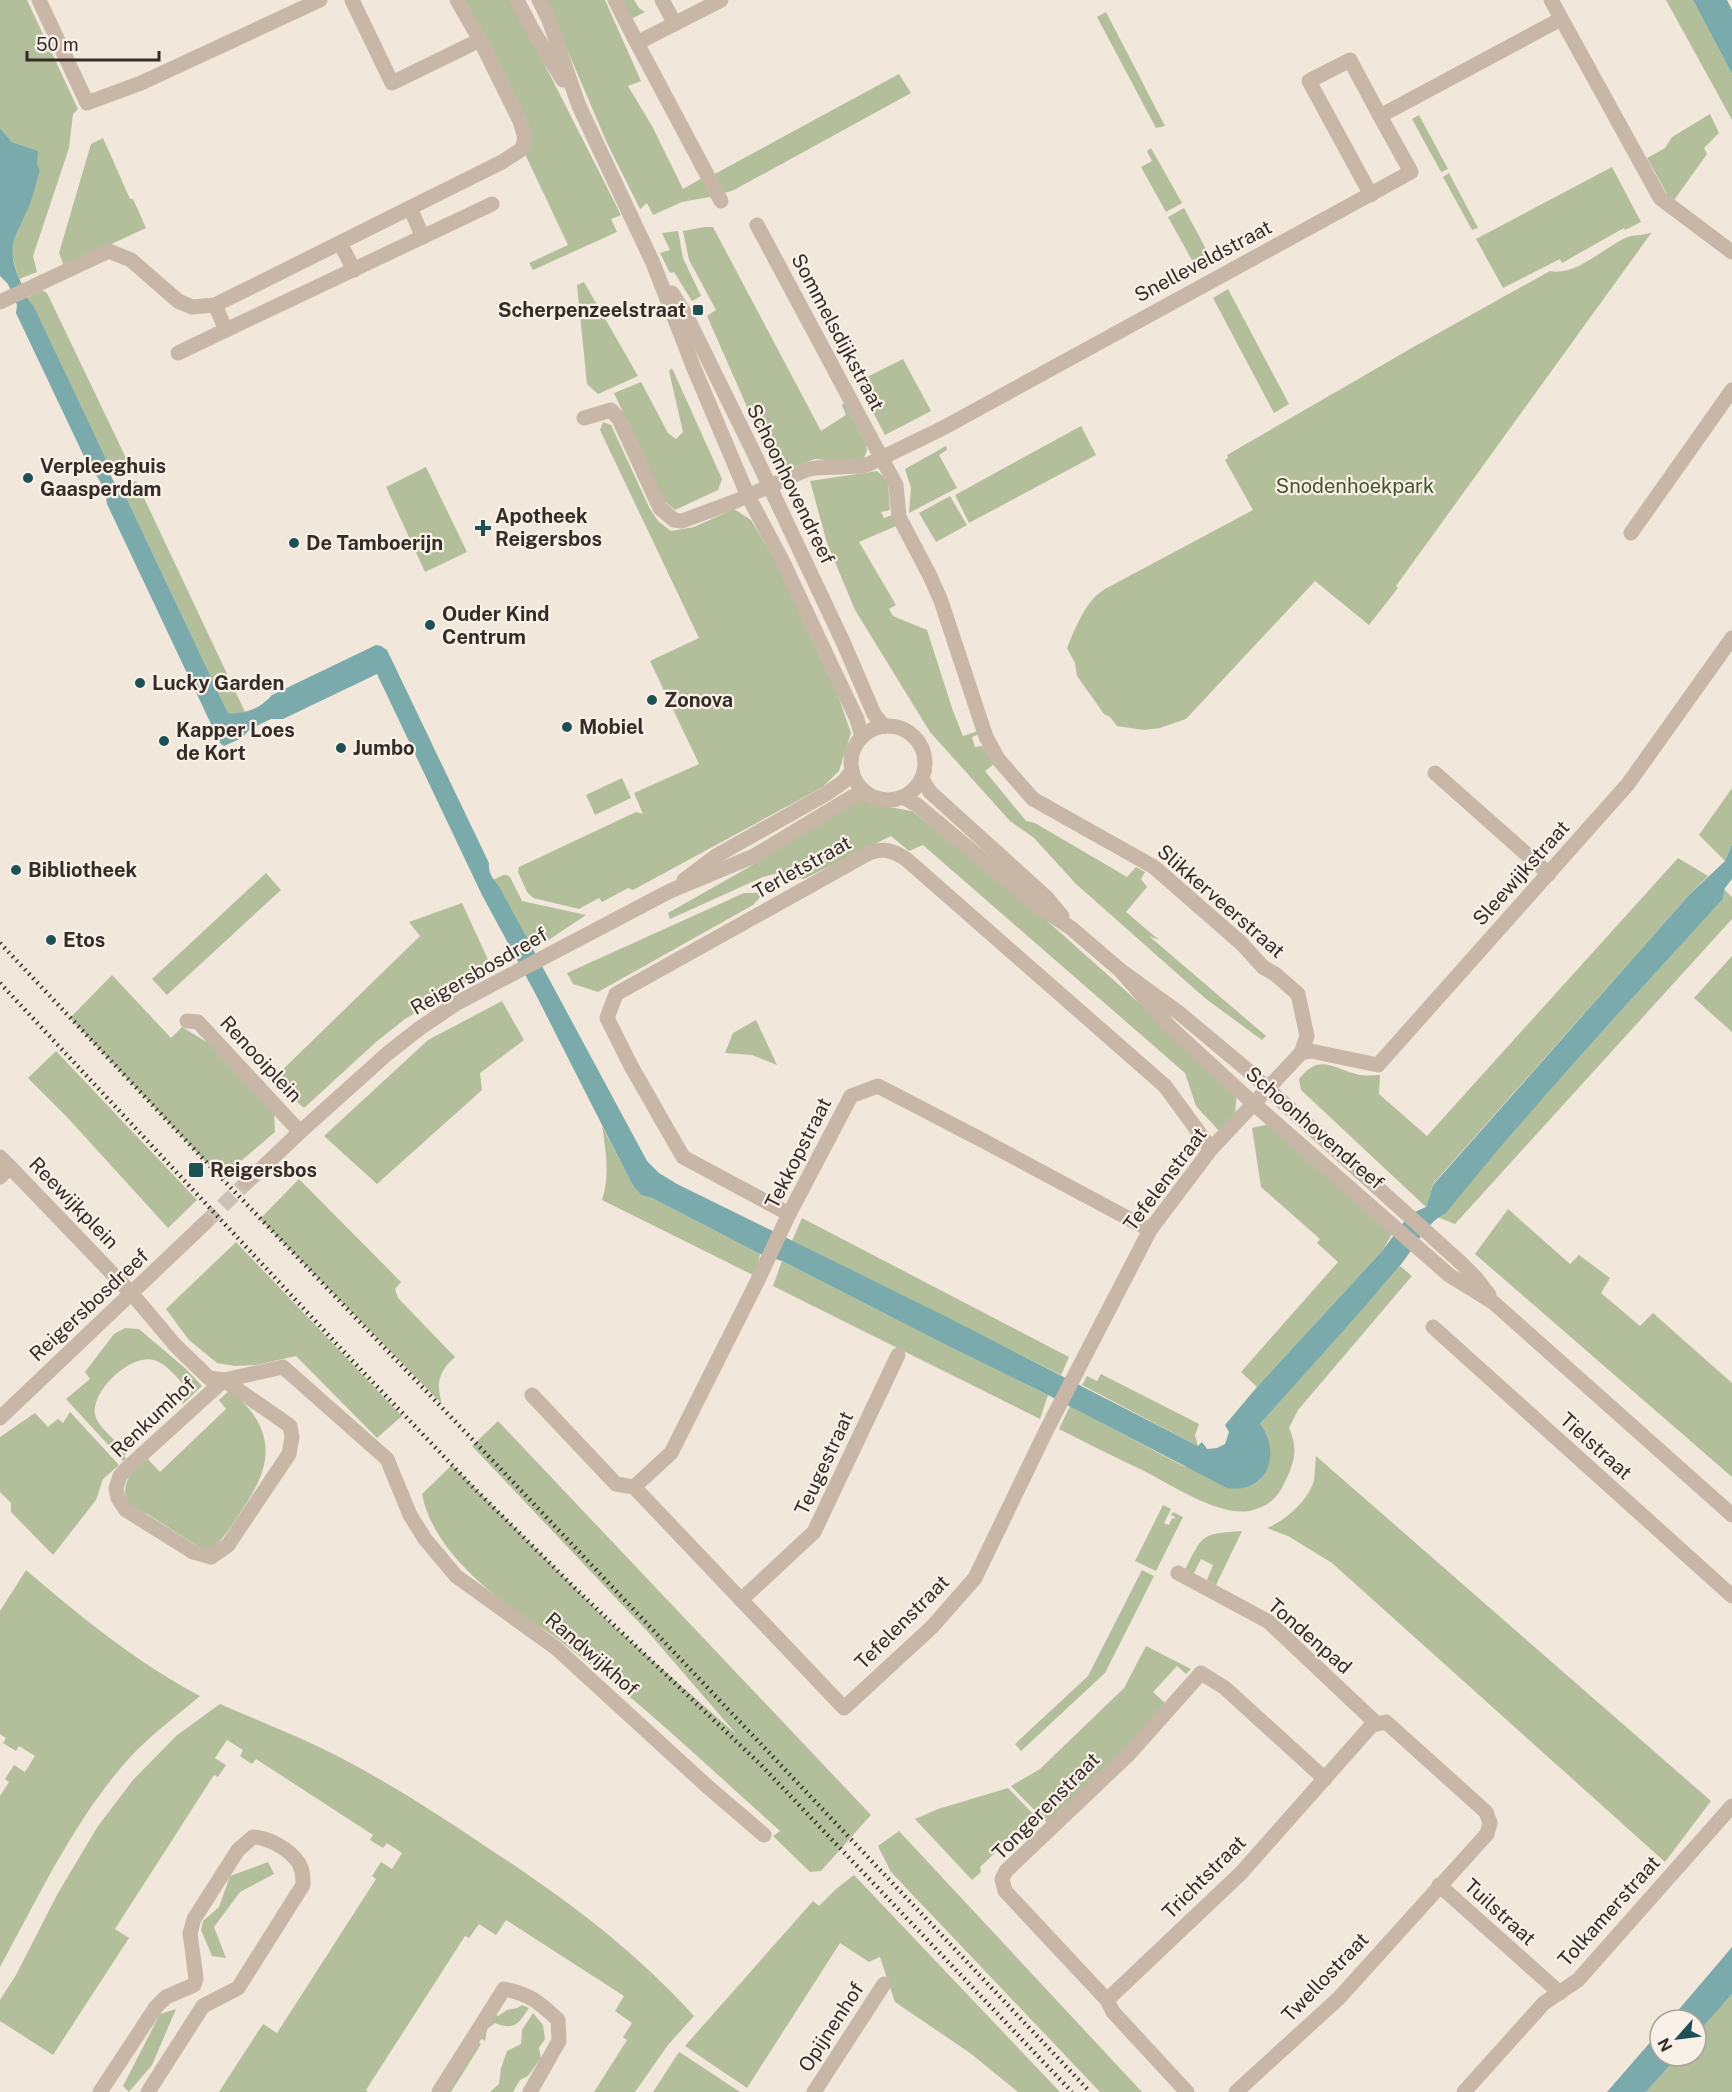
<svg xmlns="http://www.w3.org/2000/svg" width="1732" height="2092" font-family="'Public Sans',sans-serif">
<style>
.green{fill:#b3bf9b}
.water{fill:#7baaad}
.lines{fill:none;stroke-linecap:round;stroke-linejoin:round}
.minor-tunnel{stroke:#cbc2b7;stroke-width:15;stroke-dasharray:15 8;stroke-linecap:butt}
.minor{stroke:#c8b7a7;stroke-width:15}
.rail{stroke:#352c28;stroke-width:4.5;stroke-dasharray:1.5 4.5;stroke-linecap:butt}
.poi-dot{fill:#1e5155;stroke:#f9f1e7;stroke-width:2}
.labels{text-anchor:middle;stroke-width:4.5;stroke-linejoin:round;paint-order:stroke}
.street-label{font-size:20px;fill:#352c28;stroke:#f9f1e7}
.poi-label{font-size:20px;font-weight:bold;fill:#352c28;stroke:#f9f1e7;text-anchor:start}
.park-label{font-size:20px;fill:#44532c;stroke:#f9f1e7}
</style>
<rect width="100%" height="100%" fill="#f1e7db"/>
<!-- green -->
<g class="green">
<polygon points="0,0 27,0 78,109 73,114 69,148 33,256 37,272 19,279 12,255 12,243 40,170 37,163 37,151 12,142 0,128"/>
<polygon points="464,0 512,0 621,215 611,219 617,232 533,270 529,263 568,245 525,154"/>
<polygon points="546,0 605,0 641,81 628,86 652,126 683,189 704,177 715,196 682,202 653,215 647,203 640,209 607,143"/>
<polygon points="621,0 634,0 639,8 645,12 631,19"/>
<polygon points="1666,0 1693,0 1732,74 1732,120"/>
<polygon points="1106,12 1165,126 1156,128 1097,17"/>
<polygon points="899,74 911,93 734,190 721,194 711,176"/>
<polygon points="1710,114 1719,133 1704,148 1707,154 1672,203 1647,158 1665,148 1672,137"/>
<polygon points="1419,115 1448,169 1441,172 1412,119"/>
<polygon points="103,138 130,199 133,199 146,228 64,266 59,253 91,144"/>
<polygon points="1151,148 1182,203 1166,212 1141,167 1152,161 1147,151"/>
<polygon points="1612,167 1641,222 1625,230 1624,228 1562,263 1560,259 1503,288 1476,239"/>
<polygon points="1449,173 1478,228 1472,230 1443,177"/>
<polygon points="1184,208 1213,262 1198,271 1168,217"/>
<polygon points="705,227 713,227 821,431 846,415 842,405 844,403 866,444 867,451 863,460 852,463 815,459 786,470 773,466 707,316 716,310 689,260 683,231"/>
<polygon points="678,231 683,258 701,296 692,301 674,272 670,273 660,253 670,250 662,233"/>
<path d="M1652 232 1396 586 1398 588 1369 625 1315 581 1186 719 1160 728 1144 730 1117 726 1110 717 1104 714 1077 676 1075 663 1067 648C1076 627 1085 601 1105 589L1253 510 1225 460 1228 458 1227 455 1417 345 1550 271C1576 277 1605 246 1628 237 1636 234 1644 236 1652 232Z"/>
<polygon points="584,282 638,376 598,394 587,384 577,285"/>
<polygon points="1228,289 1289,404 1274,413 1213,298"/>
<polygon points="42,290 47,293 126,458 123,466 110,472 106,459 27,298"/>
<polygon points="903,359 931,411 885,435 857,382"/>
<polygon points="672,368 722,479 718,490 675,510 664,501 614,393 641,382 668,433 676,439 683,432 669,371"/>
<polygon points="603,422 611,425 650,509 658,521 671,531 694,527 734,509 751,520 786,579 829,670 851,733 839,771 823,787 633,890 628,888 602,902 599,898 579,909 533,898 527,892 518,872 519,867 636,812 643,814 634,793 699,764 650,661 699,638 600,430"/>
<polygon points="1081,426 1096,455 969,523 955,495"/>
<polygon points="946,446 947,450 939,455 957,488 909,513 911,488 905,469"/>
<polygon points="426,467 467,552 425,572 386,487"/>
<polygon points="877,471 888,481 890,510 881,512 884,518 892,515 896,526 859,542 896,605 889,609 893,616 927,630 953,711 963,736 978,731 979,734 972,737 975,747 982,746 994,764 985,771 1026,821 1035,823 1127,877 1136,867 1145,872 1141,879 1147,887 1126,912 1159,940 1149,936 1266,1036 1262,1040 1206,999 1076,884 1034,838 1010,821 930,732 855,610 827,543 810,481"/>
<polygon points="136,481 245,712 240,714 228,713 125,495 119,490"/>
<polygon points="950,496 967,525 936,542 919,513"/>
<polygon points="622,778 631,798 595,815 586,795"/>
<polygon points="1732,788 1732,844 1725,861 1699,835"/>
<polygon points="858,799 889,807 912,811 1027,903 1237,1090 1235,1117 1220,1132 1196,1106 1185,1073 923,845 909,851 891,836 804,879 778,873 763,877 670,919 668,913 751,866"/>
<path d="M1678 858 1708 876 1689 895 1433 1184 1426 1207 1301 1090 1299 1079C1320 1052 1333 1069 1360 1075 1366 1076 1373 1075 1380 1075L1379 1094 1427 1136Z"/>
<polygon points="266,873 281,890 167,995 152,979"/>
<polygon points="503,875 507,875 510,877 522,901 586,915 547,941 543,933 528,941 499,886 493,880"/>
<path d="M1725 890 1732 897V919L1455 1224 1437 1217 1446 1212C1534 1104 1629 1002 1723 899Z"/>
<polygon points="744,893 764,893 753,905 598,992 573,984 567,973"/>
<polygon points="462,903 489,962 478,976 405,1019 376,1042 304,1108 272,1080 420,936 409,922"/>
<polygon points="1732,956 1732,1032 1694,998"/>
<polygon points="112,975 171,1038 182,1027 213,1046 274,1110 275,1132 221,1178 70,1018"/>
<polygon points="502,1001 524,1040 480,1073 482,1090 377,1184 324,1136 428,1040"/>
<polygon points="756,1020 777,1065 752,1055 725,1053 733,1033"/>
<polygon points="56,1051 197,1200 168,1228 66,1116 28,1078"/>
<polygon points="1269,1124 1394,1231 1382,1251 1257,1387 1241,1372 1338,1262 1317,1243 1320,1239 1261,1187 1252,1128"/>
<path d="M602 1126 632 1184 641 1195 652 1198 760 1254 755 1276 602 1200C610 1175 606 1151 602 1126Z"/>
<path d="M299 1179 401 1282 395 1289 398 1298 455 1357C438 1372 436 1384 442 1404L260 1219Z"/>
<polygon points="1508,1209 1570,1264 1579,1255 1610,1278 1601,1293 1640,1326 1653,1313 1732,1383 1732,1477 1475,1254"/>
<polygon points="802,1218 1069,1357 1061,1375 792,1241"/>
<polygon points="236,1242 402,1416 377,1438 296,1356 256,1365 235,1366 217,1363 189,1340 166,1309"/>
<polygon points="782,1261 950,1347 1048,1395 1040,1419 773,1286"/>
<path d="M1400 1266 1412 1276 1298 1410 1289 1428C1299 1450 1294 1463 1284 1484 1277 1499 1266 1508 1249 1511 1219 1516 1173 1486 1146 1472 1117 1458 1088 1444 1059 1429L1070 1406 1183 1466 1259 1481C1276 1462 1266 1447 1260 1424Z"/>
<path d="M125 1328 139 1329 186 1369 202 1386 183 1404 180 1400 189 1391C179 1380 168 1364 154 1360 131 1353 91 1391 95 1414 98 1428 116 1440 125 1450L133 1443 135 1445 124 1456 126 1458 123 1461 66 1399 90 1379 85 1372 114 1334Z"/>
<polygon points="1101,1374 1199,1424 1195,1435 1198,1446 1082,1385 1087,1376 1097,1381"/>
<path d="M230 1390C236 1396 244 1403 250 1410 279 1447 263 1479 240 1513 230 1528 222 1542 207 1552L149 1515 128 1505C119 1482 132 1473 146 1457L160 1472 226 1409 219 1400Z"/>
<polygon points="70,1412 119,1465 103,1479 96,1500 53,1555 11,1512 11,1503 0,1492 0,1437 35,1413 48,1427 58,1419 63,1423"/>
<path d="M498 1421 871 1815 821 1871 810 1872 773 1836 780 1831C732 1788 685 1744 637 1703 611 1681 585 1660 559 1640 544 1629 528 1620 513 1609 476 1582 431 1542 422 1494L452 1465 609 1622 737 1735 648 1632 472 1446Z"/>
<path d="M1316 1456 1711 1801 1665 1862 1332 1563 1288 1536 1267 1528C1285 1521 1309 1500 1314 1480 1315 1473 1315 1464 1316 1456Z"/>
<polygon points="1163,1505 1171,1509 1164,1523 1169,1525 1172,1518 1174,1519 1175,1517 1171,1515 1173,1512 1183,1517 1156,1571 1135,1561"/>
<path d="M1242 1531 1216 1585 1207 1580 1213 1565 1201 1559 1193 1575 1185 1570C1203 1534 1201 1534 1242 1531Z"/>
<path d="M26 1570C81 1617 136 1662 200 1696 179 1714 156 1731 137 1750 79 1810 40 1894 0 1967V1796L9 1782 5 1779 14 1765 25 1772 35 1756 19 1746 16 1751 3 1743 6 1738 0 1734V1611Z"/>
<polygon points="1142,1570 1154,1576 1105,1673 1021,1751 1015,1744 1088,1676"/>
<polygon points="1146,1646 1191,1669 1186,1674 1177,1666 1153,1692 1165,1703 1127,1750 1049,1825 1011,1786 1040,1769 1124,1688"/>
<path d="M220 1704C252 1718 285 1731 317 1746 380 1776 439 1815 497 1854 570 1902 635 1951 694 2016L668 2045 635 2092H594L627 2040 623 2037 632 2023 615 2011 624 1996 506 1920 496 1935 479 1924 469 1938 465 1936 366 2090 368 2092H219L263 2024 277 2033 376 1879 372 1876 381 1862 392 1869 402 1853 387 1843 383 1848 370 1840 373 1835 256 1759 252 1764 240 1756 243 1750 227 1740 215 1758 226 1765 218 1777 214 1775 115 1929 129 1938 53 2055 0 2021V2000L16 1975 58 1893 98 1826 133 1780 176 1736Z"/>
<polygon points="1008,1788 1036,1817 1033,1821 1031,1819 980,1867 981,1872 972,1880 915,1819 938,1809"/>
<polygon points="899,1831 1142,2092 1100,2092 891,1872 878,1846"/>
<polygon points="268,1862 274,1874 240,1892 214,1927 226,1958 212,1956 201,1930 203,1921 219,1907 230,1876"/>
<polygon points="854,1875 1060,2092 1018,2092 970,2053 895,2002 880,1957 869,1962 840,1943 747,2088 685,2046 813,1901 819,1906 836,1889"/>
<polygon points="1732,1994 1732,2092 1646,2092 1678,2056 1696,2056 1696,2035"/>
<path d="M522 2005 529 2008C518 2024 515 2031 495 2023L487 2029 485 2041 478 2036 493 2014 498 2016 507 2010 517 2008Z"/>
<polygon points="176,2009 152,2065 129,2092 123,2086 160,2014"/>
<polygon points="533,2013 543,2025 545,2039 539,2048 541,2058 528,2076 520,2080 513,2092 490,2092 499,2084 501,2068 507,2051 521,2044 522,2030"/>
<polygon points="475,2040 481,2044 451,2092 442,2092"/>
<polygon points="679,2052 681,2053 740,2092 653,2092"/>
</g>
<!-- water -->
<g class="water">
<polygon points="1693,0 1727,0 1732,10 1732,74"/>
<path d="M0 128 12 142 38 151 37 163 40 170C36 182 34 194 29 206 14 242 4 244 22 285 25 292 27 300 33 305L106 459C108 472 115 487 125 495L228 713C245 715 261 708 272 695L376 645 381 646 387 650 489 863C488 873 493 879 499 886L647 1161 659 1173 677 1184 945 1316 1198 1446 1202 1442 1207 1449 1217 1448 1225 1444 1229 1432 1225 1425 1257 1387 1382 1251 1410 1214 1426 1207 1433 1185 1689 895 1725 861 1732 844V879L1725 888 1723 899C1629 1002 1534 1104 1446 1213 1424 1224 1414 1250 1398 1268 1353 1321 1306 1372 1260 1424 1282 1453 1268 1494 1227 1488L1048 1395 950 1347 782 1261 760 1254 652 1198 641 1195 632 1184 535 993 482 895 377 674 283 719H271L250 729 242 738 224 746 220 743 107 504C106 491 99 476 89 467L16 313 17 305 8 284 0 276Z"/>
<polygon points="1732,1947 1732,1994 1696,2035 1696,2020 1670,2020"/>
<polygon points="1660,2031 1660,2056 1678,2056 1646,2092 1607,2092"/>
</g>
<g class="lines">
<!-- minor-tunnel -->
<polyline class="minor-tunnel" points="206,1222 246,1183"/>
<!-- minor -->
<g class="minor">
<polyline points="39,0 87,103 141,83 320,0"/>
<polyline points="352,0 392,83 480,40"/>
<polyline points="517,0 532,29 563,80"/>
<polyline points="539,0 549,20 579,106 653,263 693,366 748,496 783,562 833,669 857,719 862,737"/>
<polyline points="615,0 637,43 721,0"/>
<polyline points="662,0 675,24"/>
<polyline points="1551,0 1660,198 1732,252"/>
<polyline points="637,43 721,201"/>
<polyline points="1371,195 1309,81 1350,60 1380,116"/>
<polyline points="410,208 423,237"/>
<polyline points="340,243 354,270"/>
<polyline points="672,293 687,317 752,449 844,644 874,714 884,726"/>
<polyline points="0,302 109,251 131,260 178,301 192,307 215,305 502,162 522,149 525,138 520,121 480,40 457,0"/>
<polyline points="215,305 226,330 492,204"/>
<polyline points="178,353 226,330"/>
<polyline points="584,418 611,410 619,419 660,508 674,520 682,521 736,501 806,470 815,468 862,466 869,464 943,428 1411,172 1380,116 1561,19"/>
<polyline points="1631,533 1732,390"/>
<circle cx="888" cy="763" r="37"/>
<polyline points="1435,773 1549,874"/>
<polyline points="922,779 930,792 1047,898 1062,916"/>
<polyline points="903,797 917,805 1038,906 1071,928 1120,970 1178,1012 1245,1068 1460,1262 1476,1278 1489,1295"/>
<polyline points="684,880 716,856 826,794 843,782 852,771"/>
<polyline points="1120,970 1170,1027 1254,1104 1449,1275 1494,1303 1732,1515"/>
<polyline points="187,1021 198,1022 300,1132"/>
<polyline points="1301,1053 1311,1051 1378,1065 1628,784 1732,638"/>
<polyline points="0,1157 10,1167 0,1177"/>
<polyline points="10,1167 132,1294 175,1345 209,1378 224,1380 283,1367 387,1459 410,1515 425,1539 456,1576 556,1648 708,1787 764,1835"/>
<polyline points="246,1183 300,1132 388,1053 420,1028 457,1003 670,891 754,856 852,797 865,792"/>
<path d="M789 1214 683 1157 631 1066 607 1018 616 994 869 853C884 848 892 850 906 859L1165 1086 1211 1149"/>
<polyline points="1433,1327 1732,1596"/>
<polygon points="224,1380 290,1426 292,1437 289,1454 228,1545 211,1557 193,1552 126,1510 118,1498 116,1488 120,1476 126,1469"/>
<polyline points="532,1395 616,1484 634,1487 844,1708 932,1627 975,1578 1046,1431 1150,1230 1211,1149 1301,1053 1307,1036 1298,994 1275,974 1263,967 1241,943 1154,867 1033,799 998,759 986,737 941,601 930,576 899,517 896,485 757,225"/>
<polyline points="0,1418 206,1222"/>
<polyline points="634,1487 671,1453 756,1284 789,1214 851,1096 878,1086 982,1140 1150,1230"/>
<polyline points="1178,1573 1269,1622 1377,1724"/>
<polyline points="741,1600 814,1532 898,1355"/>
<polyline points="1439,1885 1560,1993"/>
<polyline points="1107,2000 1241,1873 1372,1725 1386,1722 1486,1812 1490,1823 1487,1834 1339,1998 1236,2092"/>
<path d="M100 2092 156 2007 166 1997 194 1985 196 1978 190 1933 194 1919 238 1850 253 1837C269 1838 289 1849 298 1862 303 1869 303 1877 303 1885L238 1988 203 2006 148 2092"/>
<path d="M439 2092 504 1989C530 1994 539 2002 558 2020L559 2041 530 2092"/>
<polyline points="814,2092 884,1984"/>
<polyline points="1187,2092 1113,2012 1107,2000 1005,1891 1002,1879 1006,1871 1129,1754 1201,1673 1225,1688 1325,1779"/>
<polyline points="1464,2092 1544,2003 1578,1980 1732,1806"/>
</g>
<!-- rail -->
<g class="rail">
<polyline points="0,943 209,1165 496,1464 1090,2092"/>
<polyline points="0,983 347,1355 473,1487 576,1589 760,1764 1072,2092"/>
</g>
</g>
<!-- markers -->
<g class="poi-dot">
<rect x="692" y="304" width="12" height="12" rx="3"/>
<circle cx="28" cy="478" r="6"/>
<path d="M480 519h6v6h6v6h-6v6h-6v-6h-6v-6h6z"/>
<circle cx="294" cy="543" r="6"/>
<circle cx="430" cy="625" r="6"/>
<circle cx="140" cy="683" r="6"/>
<circle cx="652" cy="700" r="6"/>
<circle cx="567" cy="727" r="6"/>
<circle cx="164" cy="741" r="6"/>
<circle cx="341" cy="748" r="6"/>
<circle cx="16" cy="870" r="6"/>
<circle cx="51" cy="940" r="6"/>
<rect x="188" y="1162" width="16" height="16" rx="3"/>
</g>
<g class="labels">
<!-- street labels -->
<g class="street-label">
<text transform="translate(1203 261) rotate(-28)" y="7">Snelleveldstraat</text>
<text transform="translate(838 332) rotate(62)" y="7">Sommelsdijkstraat</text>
<text transform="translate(791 484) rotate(64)" y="7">Schoonhovendreef</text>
<text transform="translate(802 867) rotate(-29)" y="7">Terletstraat</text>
<text transform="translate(1521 873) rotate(-48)" y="7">Sleewijkstraat</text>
<text transform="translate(1221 901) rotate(41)" y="7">Slikkerveerstraat</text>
<text transform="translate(479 971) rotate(-30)" y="7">Reigersbosdreef</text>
<text transform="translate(261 1059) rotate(47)" y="7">Renooiplein</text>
<text transform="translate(1315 1128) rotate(41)" y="7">Schoonhovendreef</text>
<text transform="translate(798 1153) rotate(-63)" y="7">Tekkopstraat</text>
<text transform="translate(1165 1179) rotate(-53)" y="7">Tefelenstraat</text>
<text transform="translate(74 1203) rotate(46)" y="7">Reewijkplein</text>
<text transform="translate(89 1305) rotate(-43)" y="7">Reigersbosdreef</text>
<text transform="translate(153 1417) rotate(-43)" y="7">Renkumhof</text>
<text transform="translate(1596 1446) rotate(42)" y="7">Tielstraat</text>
<text transform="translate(824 1463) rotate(-65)" y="7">Teugestraat</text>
<text transform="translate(902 1622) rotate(-45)" y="7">Tefelenstraat</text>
<text transform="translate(1310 1636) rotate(41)" y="7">Tondenpad</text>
<text transform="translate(592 1654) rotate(41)" y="7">Randwijkhof</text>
<text transform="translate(1046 1806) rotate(-45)" y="7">Tongerenstraat</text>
<text transform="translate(1204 1877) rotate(-45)" y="7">Trichtstraat</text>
<text transform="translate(1609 1911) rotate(-48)" y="7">Tolkamerstraat</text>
<text transform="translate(1500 1912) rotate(42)" y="7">Tuilstraat</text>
<text transform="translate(1325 1977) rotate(-46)" y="7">Twellostraat</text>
<text transform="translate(831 2027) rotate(-57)" y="7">Opijnenhof</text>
</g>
<!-- poi labels -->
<g class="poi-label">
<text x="686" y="317" text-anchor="end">Scherpenzeelstraat</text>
<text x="40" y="473">Verpleeghuis<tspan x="40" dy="23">Gaasperdam</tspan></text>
<text x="495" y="523">Apotheek<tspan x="495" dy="23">Reigersbos</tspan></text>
<text x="306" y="550">De Tamboerijn</text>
<text x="442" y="621">Ouder Kind<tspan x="442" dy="23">Centrum</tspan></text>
<text x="152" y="690">Lucky Garden</text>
<text x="664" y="707">Zonova</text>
<text x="579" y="734">Mobiel</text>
<text x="176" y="737">Kapper Loes<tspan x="176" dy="23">de Kort</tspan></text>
<text x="353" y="755">Jumbo</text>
<text x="28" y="877">Bibliotheek</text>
<text x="63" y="947">Etos</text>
<text x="210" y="1177">Reigersbos</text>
</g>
<!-- park labels -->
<g class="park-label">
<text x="1355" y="493">Snodenhoekpark</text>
</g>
</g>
<!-- north arrow -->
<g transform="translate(1678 2038) rotate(242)"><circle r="28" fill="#f9f1e7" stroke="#aba29b" stroke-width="1.5"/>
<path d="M0-4.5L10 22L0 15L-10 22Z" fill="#1e5155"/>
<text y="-9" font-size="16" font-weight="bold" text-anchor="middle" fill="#352c28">N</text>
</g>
<!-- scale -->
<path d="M27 51v9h132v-9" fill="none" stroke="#352c28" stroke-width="3"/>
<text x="36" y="51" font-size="18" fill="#352c28" stroke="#f9f1e7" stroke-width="4.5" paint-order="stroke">50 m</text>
</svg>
